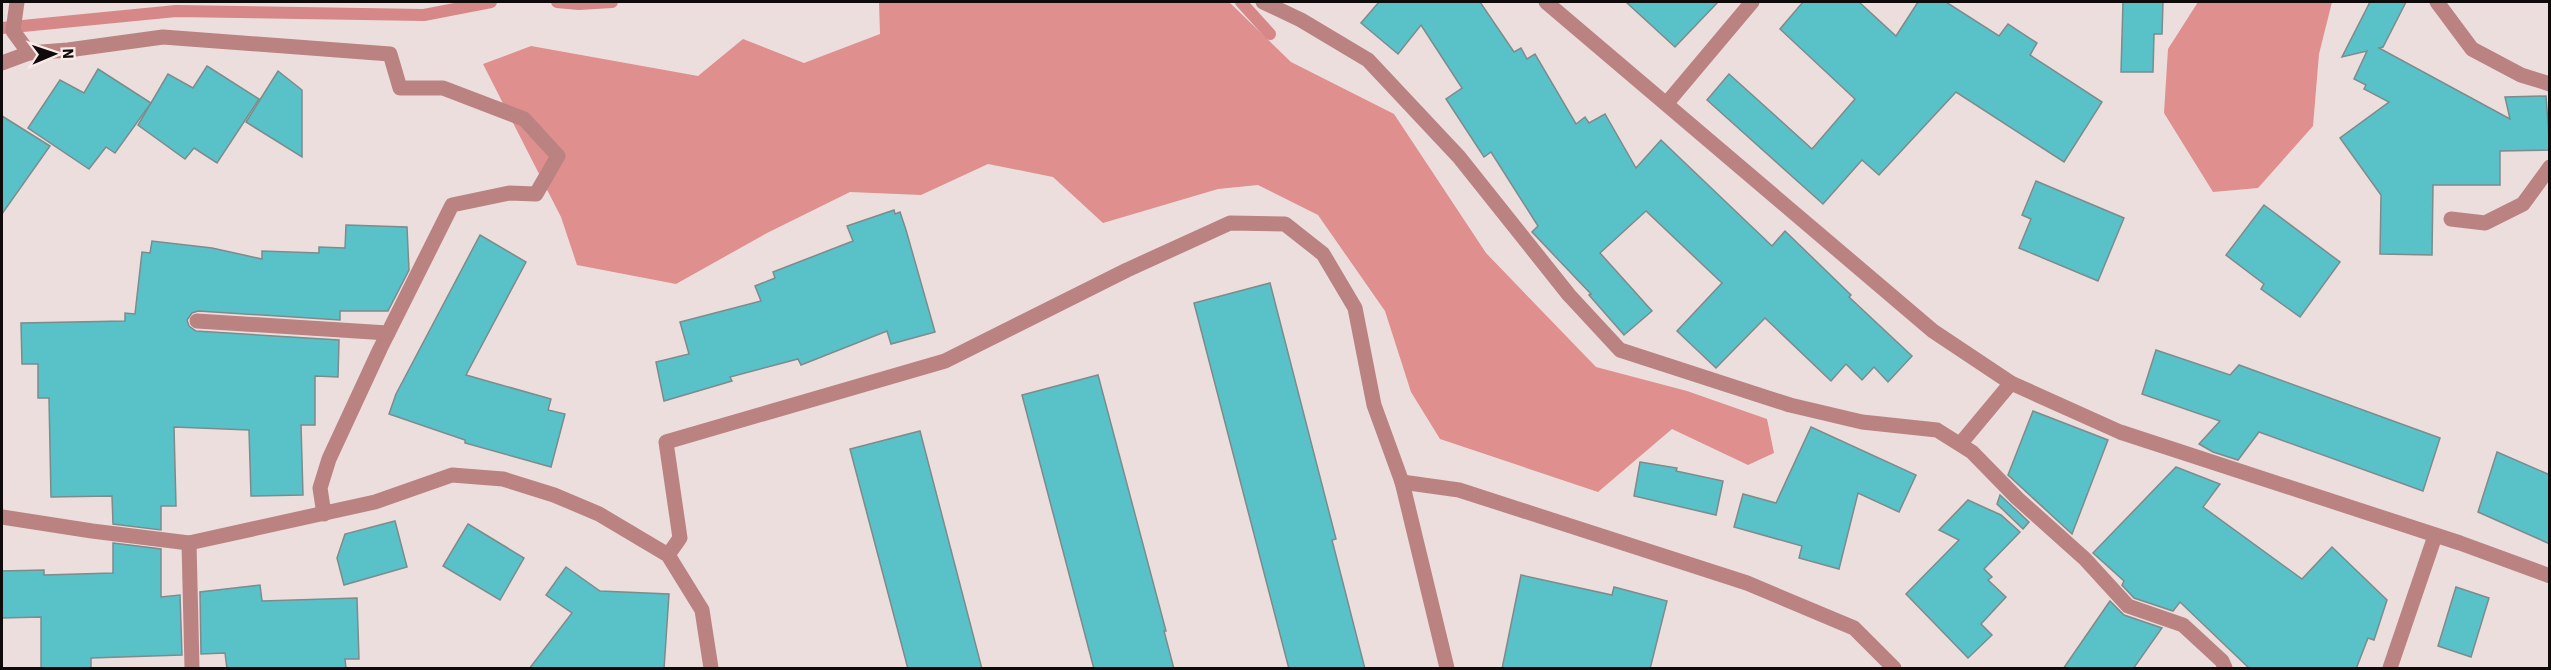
<svg xmlns="http://www.w3.org/2000/svg" width="2551" height="670" font-family="'Source Sans 3',sans-serif">
<style>
.forest{fill:#de8f8e}
.lines{fill:none;stroke-linecap:round;stroke-linejoin:round}
.stream{stroke:#d68787;stroke-width:12}
.building{fill:#58c2c8;stroke:#7d8b8c;stroke-width:1.5}
.service{stroke:#bb8282;stroke-width:15}
.minor{stroke:#bb8282;stroke-width:15}
.tertiary{stroke:#bb8282;stroke-width:15}
</style>
<rect width="100%" height="100%" fill="#ecdedd"/>
<!-- forest -->
<g class="forest">
<polygon points="879,2 1229,2 1291,62 1394,114 1486,253 1596,367 1687,391 1767,419 1774,453 1748,465 1672,429 1598,492 1440,439 1411,392 1385,311 1318,215 1258,185 1218,189 1103,223 1053,177 988,164 921,195 850,192 767,233 676,284 577,265 561,217 483,64 531,46 698,76 743,39 804,63 880,34"/>
<polygon points="2198,2 2332,2 2319,54 2313,126 2258,188 2213,192 2164,113 2168,49"/>
</g>
<g class="lines">
<!-- stream -->
<g class="stream">
<polyline points="557,2 579,4 612,2"/>
<polyline points="1241,2 1270,34"/>
<polyline points="2,28 176,11 424,15 491,2"/>
</g>
</g>
<!-- building -->
<g class="building">
<polygon points="1379,2 1480,2 1514,52 1521,48 1527,59 1535,54 1576,124 1585,117 1589,123 1605,114 1636,168 1661,140 1772,246 1785,231 1851,295 1849,297 1912,356 1888,382 1874,367 1862,380 1846,364 1831,381 1765,318 1716,368 1677,331 1722,283 1646,211 1600,253 1652,311 1624,335 1589,295 1591,294 1532,232 1538,226 1491,152 1484,157 1446,99 1462,88 1421,25 1398,54 1361,23"/>
<polygon points="1626,2 1718,2 1675,47"/>
<polygon points="1803,2 1859,2 1896,36 1918,2 1946,2 1999,36 2008,24 2037,43 2030,55 2102,102 2064,162 1956,92 1879,175 1862,160 1823,204 1707,100 1729,74 1812,149 1855,99 1780,29"/>
<polygon points="2123,2 2163,2 2162,34 2154,34 2153,72 2121,72"/>
<polygon points="2370,2 2406,2 2383,47 2379,48 2510,119 2505,97 2546,96 2550,150 2500,151 2500,185 2433,185 2432,255 2380,254 2381,195 2340,138 2389,102 2364,89 2366,85 2354,79 2367,51 2342,57"/>
<polygon points="207,66 259,99 217,163 194,148 185,159 138,125 168,74 193,88"/>
<polygon points="98,69 151,103 115,153 106,147 89,169 28,128 60,80 84,93"/>
<polygon points="278,71 302,90 302,157 246,122"/>
<polygon points="2,116 50,146 2,214"/>
<polygon points="2036,181 2124,218 2098,281 2019,248 2031,219 2022,215"/>
<polygon points="2264,205 2340,262 2300,317 2261,289 2264,284 2226,255"/>
<polygon points="894,210 895,214 900,212 906,230 935,332 891,344 887,331 801,365 798,359 730,377 732,381 664,401 656,362 689,354 680,322 761,301 755,286 775,278 773,272 853,241 847,226"/>
<polygon points="346,225 407,227 409,270 388,311 340,311 340,320 198,311 192,313 187,320 189,326 196,331 339,340 338,377 315,376 315,425 301,425 303,495 251,496 249,430 174,427 176,506 161,506 161,530 113,524 112,496 51,497 49,398 38,398 38,364 22,364 21,323 125,321 125,313 135,314 142,252 150,253 152,241 212,248 262,259 262,251 319,253 319,247 345,248"/>
<polygon points="480,235 526,262 466,375 551,399 548,410 565,414 551,467 465,443 465,440 389,414 396,394"/>
<polygon points="1270,283 1336,539 1332,540 1365,669 1289,669 1194,303"/>
<polygon points="2156,350 2230,375 2239,365 2440,438 2423,491 2259,432 2238,460 2213,452 2199,444 2220,421 2142,394"/>
<polygon points="1098,375 1166,631 1164,631 1174,669 1094,669 1022,395"/>
<polygon points="2033,411 2108,440 2072,534 2008,475"/>
<polygon points="1811,427 1916,475 1899,512 1858,493 1839,569 1799,558 1802,546 1734,527 1743,494 1776,503"/>
<polygon points="920,431 982,669 908,669 850,449"/>
<polygon points="2497,452 2550,475 2550,544 2478,512"/>
<polygon points="1640,462 1677,468 1676,471 1723,481 1716,515 1634,496"/>
<polygon points="2176,467 2220,484 2203,507 2302,579 2332,547 2387,600 2374,640 2368,638 2356,669 2250,669 2180,602 2173,611 2134,598 2122,585 2124,581 2093,553"/>
<polygon points="2000,495 2029,522 2023,529 1997,504"/>
<polygon points="1968,500 2001,515 2020,532 1984,569 1992,577 1988,580 2006,597 1981,624 1992,635 1968,658 1906,594 1959,540 1939,530"/>
<polygon points="395,521 407,567 344,585 337,558 345,534"/>
<polygon points="468,524 524,558 500,600 443,566"/>
<polygon points="113,543 161,549 161,597 180,595 182,655 91,658 91,669 41,669 41,617 2,618 2,571 44,570 44,575 113,573"/>
<polygon points="566,567 600,591 669,594 664,669 529,669 572,613 546,595"/>
<polygon points="1521,575 1612,595 1614,587 1667,601 1650,669 1502,669"/>
<polygon points="260,585 262,601 357,598 359,659 345,659 346,669 227,669 225,653 201,654 200,592"/>
<polygon points="2456,587 2489,598 2471,657 2438,646"/>
<polygon points="2110,601 2124,615 2162,628 2133,669 2063,669"/>
</g>
<g class="lines">
<!-- service -->
<g class="service">
<polyline points="1263,2 1301,20 1368,60 1459,157 1569,295 1620,350 1790,405 1862,422 1937,430 1972,452 2017,498 2085,559 2128,606 2183,625 2222,661 2225,668"/>
<polyline points="2437,2 2472,49 2521,75 2550,84"/>
<polyline points="2451,219 2485,223 2523,204 2550,167"/>
<polyline points="197,321 388,333"/>
<polyline points="1961,443 2011,383"/>
<polyline points="2390,668 2435,536"/>
</g>
<!-- minor -->
<g class="minor">
<polyline points="17,2 13,31 29,53 68,50 163,37 390,54 400,88 443,88 524,119 558,156 536,194 509,193 452,205 380,349 329,459 320,488 324,514"/>
<polyline points="2,63 29,53"/>
<polyline points="1667,103 1752,2"/>
<polyline points="1402,482 1447,668"/>
<polyline points="2,517 92,531 189,543 375,502 452,475 503,479 554,495 599,514 668,555 702,610 711,668"/>
<polyline points="189,543 192,668"/>
<polyline points="668,555 680,538 666,442 945,361 1127,270 1230,223 1285,224 1323,254 1355,308 1374,405 1402,482 1459,490 1747,583 1854,628 1894,668"/>
</g>
<!-- tertiary -->
<polyline class="tertiary" points="1546,2 1933,331 2011,383 2120,432 2460,543 2550,576"/>
</g>
<!-- border -->
<rect width="2551" height="670" fill="none" stroke="#100b0b" stroke-width="6"/>
<!-- north arrow -->
<g transform="translate(54 54) rotate(88)" stroke="#faebea" stroke-width="4.5" paint-order="stroke">
<path d="M0-4.5L10 22L0 15L-10 22Z" fill="#100b0b"/>
<text y="-9" font-size="16" font-weight="bold" text-anchor="middle" fill="#100b0b">N</text>
</g>
</svg>
